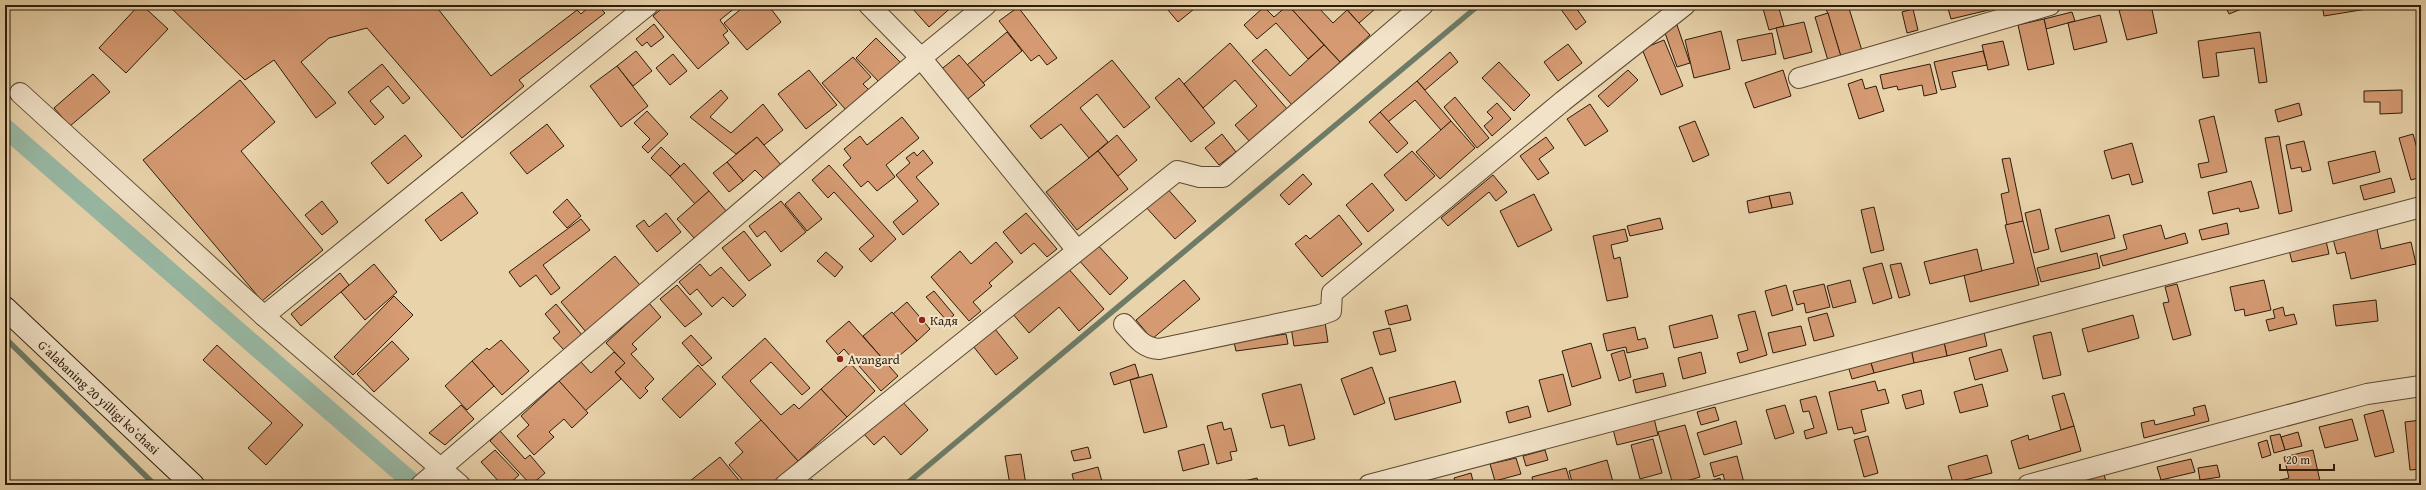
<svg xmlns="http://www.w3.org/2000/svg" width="2426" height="490" font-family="'Gentium Book Plus',serif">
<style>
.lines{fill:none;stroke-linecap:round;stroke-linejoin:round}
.stream{stroke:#6d7b67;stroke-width:5.5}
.canal{stroke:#98b9a5;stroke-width:19}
.building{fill:#d59a72;stroke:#2d1d0b}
.street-casing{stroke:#5c4a33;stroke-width:22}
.secondary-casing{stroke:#2d1d0b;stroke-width:24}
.street{stroke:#f1e2c8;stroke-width:20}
.secondary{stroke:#f1e2c8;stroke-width:22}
.poi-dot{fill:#8f2418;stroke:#f1e2c8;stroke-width:1.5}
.labels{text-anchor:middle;stroke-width:4;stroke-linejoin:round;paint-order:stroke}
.poi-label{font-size:13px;fill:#2d1d0b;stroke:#f1e2c8;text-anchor:start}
.street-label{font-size:13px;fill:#2d1d0b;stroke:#f1e2c8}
</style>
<rect width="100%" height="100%" fill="#e9d3ab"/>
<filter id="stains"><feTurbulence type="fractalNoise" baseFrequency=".005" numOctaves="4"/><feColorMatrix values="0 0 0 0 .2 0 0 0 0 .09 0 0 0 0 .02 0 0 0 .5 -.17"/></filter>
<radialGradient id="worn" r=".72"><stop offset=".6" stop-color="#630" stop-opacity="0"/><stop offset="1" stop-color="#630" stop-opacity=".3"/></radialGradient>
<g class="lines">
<!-- stream -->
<g class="stream">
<polyline points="5,338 155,485"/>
<polyline points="905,485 1479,5"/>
</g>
<!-- canal -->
<polyline class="canal" points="5,128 415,485"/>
</g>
<!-- building -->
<g class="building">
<polygon points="139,5 142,5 168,29 126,73 99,48"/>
<polygon points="168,5 435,5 491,76 577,10 581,14 591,5 597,5 605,13 519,80 524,86 462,138 367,28 329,38 301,62 336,103 316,118 274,60 245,80"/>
<polygon points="666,5 734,5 736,7 720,20 728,31 723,35 729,43 698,69 653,16"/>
<polygon points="746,5 768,5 781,22 747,50 724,23"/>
<polygon points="916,5 954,5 929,27 912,8"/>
<polygon points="1175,5 1199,5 1178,22 1168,10"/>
<polygon points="1288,5 1324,45 1308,59 1276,23 1257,39 1244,25 1264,7 1274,17"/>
<polygon points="1288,5 1316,5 1333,23 1347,10 1370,35 1340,62"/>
<polygon points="1343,5 1372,5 1375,9 1359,23"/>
<polygon points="1565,5 1574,5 1586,22 1576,30 1560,8"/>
<polygon points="1762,5 1778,5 1784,26 1769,30"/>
<polygon points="1810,5 1825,5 1811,9"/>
<polygon points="1825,5 1848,5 1863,54 1842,60"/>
<polygon points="1947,5 1992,5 1993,9 1951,19"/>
<polygon points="2141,5 2151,5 2157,33 2127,40 2119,10"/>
<polygon points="2225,5 2251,5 2229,14"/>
<polygon points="2322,5 2379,5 2379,7 2324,16"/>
<polygon points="1018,7 1057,58 1047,65 1039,55 1031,61 999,21"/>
<polygon points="1913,9 1918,30 1907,33 1902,12"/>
<polygon points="2072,12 2075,21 2046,29 2044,19"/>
<polygon points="1828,13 1842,60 1829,64 1815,17"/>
<polygon points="2100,15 2107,42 2074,50 2068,23"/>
<polygon points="2044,19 2054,64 2028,70 2018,25"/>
<polygon points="1804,22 1812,52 1784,59 1776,28"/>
<polygon points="654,24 664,37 651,47 647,42 642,46 636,39"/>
<polygon points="1677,25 1690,63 1677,67 1664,30"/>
<polygon points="1721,31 1730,69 1694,78 1685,40"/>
<polygon points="1007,32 1022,51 983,83 967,65"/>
<polygon points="2260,32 2267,82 2259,83 2254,48 2216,53 2219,76 2203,78 2198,41"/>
<polygon points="1772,33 1776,54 1742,61 1737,40"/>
<polygon points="876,38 901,63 880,83 856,58"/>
<polygon points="1664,40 1683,86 1661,95 1642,49"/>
<polygon points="2003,41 2009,65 1988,70 1982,45"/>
<polygon points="1230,43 1288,110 1251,143 1235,125 1257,106 1235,80 1203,108 1184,84"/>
<polygon points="1568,44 1582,63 1558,81 1544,62"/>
<polygon points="1324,45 1340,62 1293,106 1252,61 1266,49 1290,76"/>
<polygon points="636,51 652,71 633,86 617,66"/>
<polygon points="1983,51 1987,65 1952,72 1956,87 1941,90 1934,62"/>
<polygon points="1450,52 1458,62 1425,90 1417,81"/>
<polygon points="673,54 687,71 670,85 656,68"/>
<polygon points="959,55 985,85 964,102 939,71"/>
<polygon points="853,57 871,77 863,84 869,90 846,110 822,83"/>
<polygon points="1112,60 1150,107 1124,128 1097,94 1080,108 1108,142 1089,158 1061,124 1041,139 1030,126"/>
<polygon points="1499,62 1530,95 1514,111 1482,78"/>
<polygon points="382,64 410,98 403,104 388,86 370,101 384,117 375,125 348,92"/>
<polygon points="1930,64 1937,93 1924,96 1922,85 1898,90 1897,86 1883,89 1880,75"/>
<polygon points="617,66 648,106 621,127 590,86"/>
<polygon points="809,70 837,105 806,129 778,94"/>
<polygon points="1628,70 1638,80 1608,107 1598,96"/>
<polygon points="1783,70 1791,96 1754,108 1745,83"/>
<polygon points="93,74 110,92 70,126 54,108"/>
<polygon points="1179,78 1215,123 1191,142 1155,98"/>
<polygon points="1862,79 1865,89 1876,86 1884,111 1859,119 1848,84"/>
<polygon points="240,80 275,122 241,151 323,250 262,301 143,160"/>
<polygon points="1417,81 1451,121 1441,130 1415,100 1388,122 1380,112"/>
<polygon points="721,90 728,98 710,117 731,133 763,104 783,130 764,145 757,137 736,154 690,117"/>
<polygon points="2402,90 2402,113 2380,114 2380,102 2364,102 2364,91"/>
<polygon points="1455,97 1489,138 1477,148 1444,107"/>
<polygon points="1497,103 1511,119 1492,136 1484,126 1493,118 1487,112"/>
<polygon points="2299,103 2302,115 2278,122 2275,110"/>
<polygon points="1590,104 1608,131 1585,146 1567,119"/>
<polygon points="647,111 668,134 648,153 642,147 650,139 634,123"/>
<polygon points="1380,112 1408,143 1397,153 1369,122"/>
<polygon points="2214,116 2227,172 2201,178 2198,164 2209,162 2199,120"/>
<polygon points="902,117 919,138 886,165 895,177 877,191 868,181 861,187 843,165 851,158 844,149 860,136 867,145"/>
<polygon points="1451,121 1475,148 1440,179 1416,152"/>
<polygon points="1695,121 1709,155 1693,162 1679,127"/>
<polygon points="547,124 564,146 527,174 510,153"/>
<polygon points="1222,134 1236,152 1219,165 1205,148"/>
<polygon points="2413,134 2421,163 2421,177 2411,180 2399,138"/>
<polygon points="405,135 422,156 388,184 371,163"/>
<polygon points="1117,135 1137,160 1118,176 1098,151"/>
<polygon points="2279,136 2292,211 2279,214 2265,138"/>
<polygon points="757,137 781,165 764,179 755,170 743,181 727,162"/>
<polygon points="1546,137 1554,148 1539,159 1549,173 1538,180 1520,156"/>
<polygon points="2304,141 2311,170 2302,172 2301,167 2291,169 2286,145"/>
<polygon points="2132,143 2143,182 2132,185 2129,174 2112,179 2104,151"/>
<polygon points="661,147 680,166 670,176 651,158"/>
<polygon points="923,150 933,163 916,177 939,204 903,235 893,222 918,201 896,175 910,163 906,158 914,152 917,156"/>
<polygon points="1098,151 1128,189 1077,230 1046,192"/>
<polygon points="1412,151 1435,176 1406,201 1384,175"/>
<polygon points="2375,151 2380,172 2333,184 2328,162"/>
<polygon points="2010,158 2023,221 2007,225 2001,194 2009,192 2002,159"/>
<polygon points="727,162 743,181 729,192 713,173"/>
<polygon points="684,163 709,191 695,204 670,176"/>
<polygon points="829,165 896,239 871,262 859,249 874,236 834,192 828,198 812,180"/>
<polygon points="1303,174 1312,184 1289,205 1280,195"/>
<polygon points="1493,175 1507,192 1496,201 1489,192 1448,226 1441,218"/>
<polygon points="2391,178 2395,192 2364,200 2360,186"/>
<polygon points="2251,181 2259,208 2240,212 2239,208 2213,214 2208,192"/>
<polygon points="1372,183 1394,210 1368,232 1346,205"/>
<polygon points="1165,186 1196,221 1175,239 1144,205"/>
<polygon points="709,191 727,212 695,239 677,219"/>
<polygon points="462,192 478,213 441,241 425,220"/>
<polygon points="799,192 822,219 807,231 785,204"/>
<polygon points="1790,192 1793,204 1772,208 1769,196"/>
<polygon points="1534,194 1552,230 1518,247 1500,211"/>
<polygon points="1769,196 1772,208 1749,213 1747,201"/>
<polygon points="567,199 581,216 567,228 553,212"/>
<polygon points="322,201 338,222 322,235 305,215"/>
<polygon points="781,201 806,232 781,252 765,231 757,237 749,226"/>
<polygon points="1874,207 1884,250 1871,253 1861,210"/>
<polygon points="2040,209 2049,249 2034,253 2025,213"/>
<polygon points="666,213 681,232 657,252 636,226 644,220 649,227"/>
<polygon points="1026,213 1057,249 1047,257 1034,243 1021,254 1003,232"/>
<polygon points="1339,215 1362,244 1322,277 1295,244 1306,235 1310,239"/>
<polygon points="2109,215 2115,238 2061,252 2055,229"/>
<polygon points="1660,218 1663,229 1630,236 1627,226"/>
<polygon points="581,219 590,230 543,265 560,288 551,295 536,275 520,287 509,272"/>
<polygon points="2023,221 2039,285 1970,302 1964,275 2014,263 2005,225"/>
<polygon points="2227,223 2229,234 2202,240 2199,230"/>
<polygon points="2161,225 2165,239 2185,233 2188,243 2103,266 2100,256 2127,249 2123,235"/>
<polygon points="1625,229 1628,241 1611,245 1614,259 1620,257 1628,297 1607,301 1593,236"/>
<polygon points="2377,229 2381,249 2411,242 2416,264 2351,279 2345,252 2337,254 2333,239"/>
<polygon points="744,231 771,265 749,281 722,248"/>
<polygon points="2326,241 2329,254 2292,262 2289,250"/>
<polygon points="996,242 1013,262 989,283 992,286 973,302 981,311 969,321 931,277 960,251 971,264"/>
<polygon points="1095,242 1128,278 1110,295 1077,258"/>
<polygon points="1977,249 1982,271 1930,284 1924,262"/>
<polygon points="826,252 843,267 835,277 817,261"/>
<polygon points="2097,253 2100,268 2041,282 2037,268"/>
<polygon points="615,256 640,285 586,332 561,302"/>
<polygon points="1882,263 1892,298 1873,304 1863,268"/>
<polygon points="1901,263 1910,295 1899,298 1890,265"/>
<polygon points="374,264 397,292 365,320 341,292"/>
<polygon points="700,264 710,276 721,267 746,295 733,307 723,297 712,307 697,289 690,295 679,282"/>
<polygon points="1066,266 1104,309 1079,331 1059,307 1029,333 1012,313"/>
<polygon points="340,273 349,285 301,326 291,314"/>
<polygon points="1184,280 1200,299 1152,339 1136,320"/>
<polygon points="1850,280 1856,302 1833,308 1827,286"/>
<polygon points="2264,280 2271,310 2245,316 2244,309 2235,311 2230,287"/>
<polygon points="1824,284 1830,307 1806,313 1804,303 1797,305 1793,291"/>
<polygon points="2177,284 2191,335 2173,340 2163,303 2169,302 2165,287"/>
<polygon points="677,285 702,314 685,327 660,299"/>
<polygon points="1786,285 1793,310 1772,316 1765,291"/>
<polygon points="934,291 954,315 947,321 926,297"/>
<polygon points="394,296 413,315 353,375 334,357"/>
<polygon points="2376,300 2378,321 2336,326 2333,305"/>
<polygon points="907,302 930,329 917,341 893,314"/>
<polygon points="649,303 661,317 632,344 637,349 631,354 654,379 645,388 648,391 640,399 615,372 625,363 606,343"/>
<polygon points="556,304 582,335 564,350 553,338 560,332 545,314"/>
<polygon points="1407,305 1411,320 1389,325 1385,311"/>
<polygon points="2283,307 2285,316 2294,314 2297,324 2269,331 2266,320 2275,318 2273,310"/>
<polygon points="1755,311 1767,355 1740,363 1737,353 1748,350 1738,315"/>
<polygon points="892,312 917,341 888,365 863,336"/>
<polygon points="1827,313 1834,336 1814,341 1808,318"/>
<polygon points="1712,315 1718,338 1674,348 1669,326"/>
<polygon points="2133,315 2139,338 2088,352 2082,329"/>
<polygon points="849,321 898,376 881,391 844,349 838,355 826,341"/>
<polygon points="1325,322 1328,342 1294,346 1291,327"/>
<polygon points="1801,326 1806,345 1773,353 1768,333"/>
<polygon points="1635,327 1638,340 1645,338 1648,348 1627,353 1626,347 1607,351 1603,334"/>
<polygon points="1390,328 1396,351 1380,355 1373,332"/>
<polygon points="995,329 1018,358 996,375 973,346"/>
<polygon points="1984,332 1987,346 1947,356 1944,342"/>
<polygon points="2051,332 2061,375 2043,379 2033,336"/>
<polygon points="1286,334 1288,344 1236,351 1234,342"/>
<polygon points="691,335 712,358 702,366 682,343"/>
<polygon points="765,338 810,388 802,395 771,362 750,381 781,415 794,404 799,409 821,389 847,417 798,461 722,377"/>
<polygon points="501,340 529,371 502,395 472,361 487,348 489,350"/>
<polygon points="392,341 409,359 374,392 357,374"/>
<polygon points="1944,342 1947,356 1914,363 1911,349"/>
<polygon points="1591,343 1601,378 1572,387 1562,351"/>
<polygon points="217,345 303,425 266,465 248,448 272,423 203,360"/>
<polygon points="1911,349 1914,363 1874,373 1870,360"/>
<polygon points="2001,349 2008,371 1975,380 1969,358"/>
<polygon points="1624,350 1631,377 1619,381 1611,354"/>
<polygon points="614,352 625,363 615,372 621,379 585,411 559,381 581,362 591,373"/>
<polygon points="1701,352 1706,373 1683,379 1678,358"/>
<polygon points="1870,360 1874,373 1852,379 1848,366"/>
<polygon points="472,361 494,386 467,410 445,386"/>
<polygon points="850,363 875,391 847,417 821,389"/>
<polygon points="1135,364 1139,377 1114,385 1110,373"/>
<polygon points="698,365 716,384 680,418 662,399"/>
<polygon points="1372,367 1385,403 1354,415 1341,379"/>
<polygon points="1663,373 1666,386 1636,393 1633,380"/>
<polygon points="1152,374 1167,427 1144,433 1130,380"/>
<polygon points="1563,374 1571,405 1548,412 1539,380"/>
<polygon points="559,381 588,413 572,428 564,419 549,432 554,437 534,455 517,436 529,425 521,416"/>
<polygon points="1455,381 1461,402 1395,420 1389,398"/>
<polygon points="1875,381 1878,391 1885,389 1889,403 1861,410 1866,431 1854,434 1852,427 1838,430 1829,392"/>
<polygon points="1301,384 1315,439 1289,446 1284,425 1271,428 1262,394"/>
<polygon points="1982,384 1988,406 1960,413 1954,392"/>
<polygon points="1921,390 1924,404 1906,409 1902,395"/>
<polygon points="2064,393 2074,426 2061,430 2052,396"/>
<polygon points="1816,396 1827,433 1806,439 1804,431 1814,428 1809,411 1803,412 1800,400"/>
<polygon points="900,399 928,430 901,455 884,436 874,445 863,433"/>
<polygon points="461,405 474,419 445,445 429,433"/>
<polygon points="1785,405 1794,433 1775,439 1766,410"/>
<polygon points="2205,405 2209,421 2144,438 2141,423 2154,420 2155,425 2195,415 2193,408"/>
<polygon points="1528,406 1531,417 1509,423 1506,412"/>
<polygon points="1715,407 1719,420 1701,425 1697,412"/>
<polygon points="2383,410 2394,452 2375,457 2364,415"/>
<polygon points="1654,418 1658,435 1617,445 1613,429"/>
<polygon points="2352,419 2358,440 2325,448 2319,427"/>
<polygon points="761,420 798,461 770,485 747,485 729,465 743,452 735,443"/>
<polygon points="2421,420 2421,469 2410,470 2405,422"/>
<polygon points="1736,421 1742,444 1704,455 1697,433"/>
<polygon points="1222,422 1224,430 1231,428 1237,451 1230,452 1232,460 1217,464 1207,426"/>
<polygon points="1685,425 1700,477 1673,485 1658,432"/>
<polygon points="2074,426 2081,451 2019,469 2011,441 2028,435 2029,440"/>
<polygon points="500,431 525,459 530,455 545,473 531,485 490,441"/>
<polygon points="2298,432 2302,446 2285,450 2281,437"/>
<polygon points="2280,434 2285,450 2274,453 2270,436"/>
<polygon points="1868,436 1878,473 1864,477 1854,440"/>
<polygon points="1653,439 1662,473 1640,479 1631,445"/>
<polygon points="2267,440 2271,455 2262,458 2258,443"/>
<polygon points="1204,444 1209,464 1183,471 1178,451"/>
<polygon points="1088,447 1091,458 1074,461 1071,451"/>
<polygon points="495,450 519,475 508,485 502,485 481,462"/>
<polygon points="1545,450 1548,460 1526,466 1523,456"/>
<polygon points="2313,450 2320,481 2304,485 2281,485 2280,480 2289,478 2284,457"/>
<polygon points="1021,454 1026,485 1010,485 1005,456"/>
<polygon points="1987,455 1992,473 1953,483 1948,466"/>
<polygon points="1737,456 1744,483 1726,485 1723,474 1714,477 1710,463"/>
<polygon points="720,457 743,485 685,485"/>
<polygon points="1516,458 1521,474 1495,481 1490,464"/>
<polygon points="2191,459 2195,472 2161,480 2157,467"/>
<polygon points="1607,460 1613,482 1603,485 1573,485 1569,471"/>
<polygon points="2217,465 2220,477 2200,480 2198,468"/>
<polygon points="1098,467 1103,485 1075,485 1072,474"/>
<polygon points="1566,468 1571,485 1534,485 1532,477"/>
<polygon points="2103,471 2107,485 2092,485 2089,475"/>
<polygon points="1471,473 1474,485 1456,485 1454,478"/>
<polygon points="1257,478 1259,485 1227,485"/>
<polygon points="1720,478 1722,485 1696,485"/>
<polygon points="812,479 817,485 804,485"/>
</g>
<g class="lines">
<!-- street casing -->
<g class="street-casing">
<g id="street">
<polyline points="869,5 921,58 1076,249"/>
<polyline points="1799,78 2050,5"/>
<polyline points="20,93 264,316 460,485"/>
<polyline points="264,316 648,5"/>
<path d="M1124 324C1135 336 1142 348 1159 349L1320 315 1331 311 1332 293 1563 101 1685 5"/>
<polyline points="421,485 921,58 986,5"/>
<polyline points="785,485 1177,171 1200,177 1223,177 1423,5"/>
<polyline points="1369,485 2421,207"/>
<polyline points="2028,485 2367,394 2421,386"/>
</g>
</g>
<!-- secondary casing -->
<g class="secondary-casing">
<polyline id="secondary" points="5,308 193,485"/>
</g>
<!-- street -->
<use href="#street" class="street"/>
<!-- secondary -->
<use href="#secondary" class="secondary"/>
</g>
<!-- markers -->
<g class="poi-dot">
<circle cx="922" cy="320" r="4"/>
<circle cx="840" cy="359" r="4"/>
</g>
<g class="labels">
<!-- poi labels -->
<g class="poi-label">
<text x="930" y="325">Кадя</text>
<text x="848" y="364">Avangard</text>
</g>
<!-- street labels -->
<g class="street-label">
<text transform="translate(99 397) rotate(43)" y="5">Gʻalabaning 20 yilligi koʻchasi</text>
</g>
</g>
<!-- margin -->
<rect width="2426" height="490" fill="none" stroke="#e9d3ab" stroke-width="20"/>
<rect x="6" y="6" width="2414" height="478" fill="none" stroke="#2d1d0b" stroke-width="2"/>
<rect x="10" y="10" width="2406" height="470" fill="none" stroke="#2d1d0b"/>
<!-- scale -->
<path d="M2280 464v6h54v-6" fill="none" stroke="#2d1d0b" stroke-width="2"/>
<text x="2286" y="464" font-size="12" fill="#2d1d0b" stroke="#f1e2c8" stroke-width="3" paint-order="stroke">20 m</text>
<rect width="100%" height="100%" filter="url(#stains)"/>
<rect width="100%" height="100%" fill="url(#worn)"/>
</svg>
